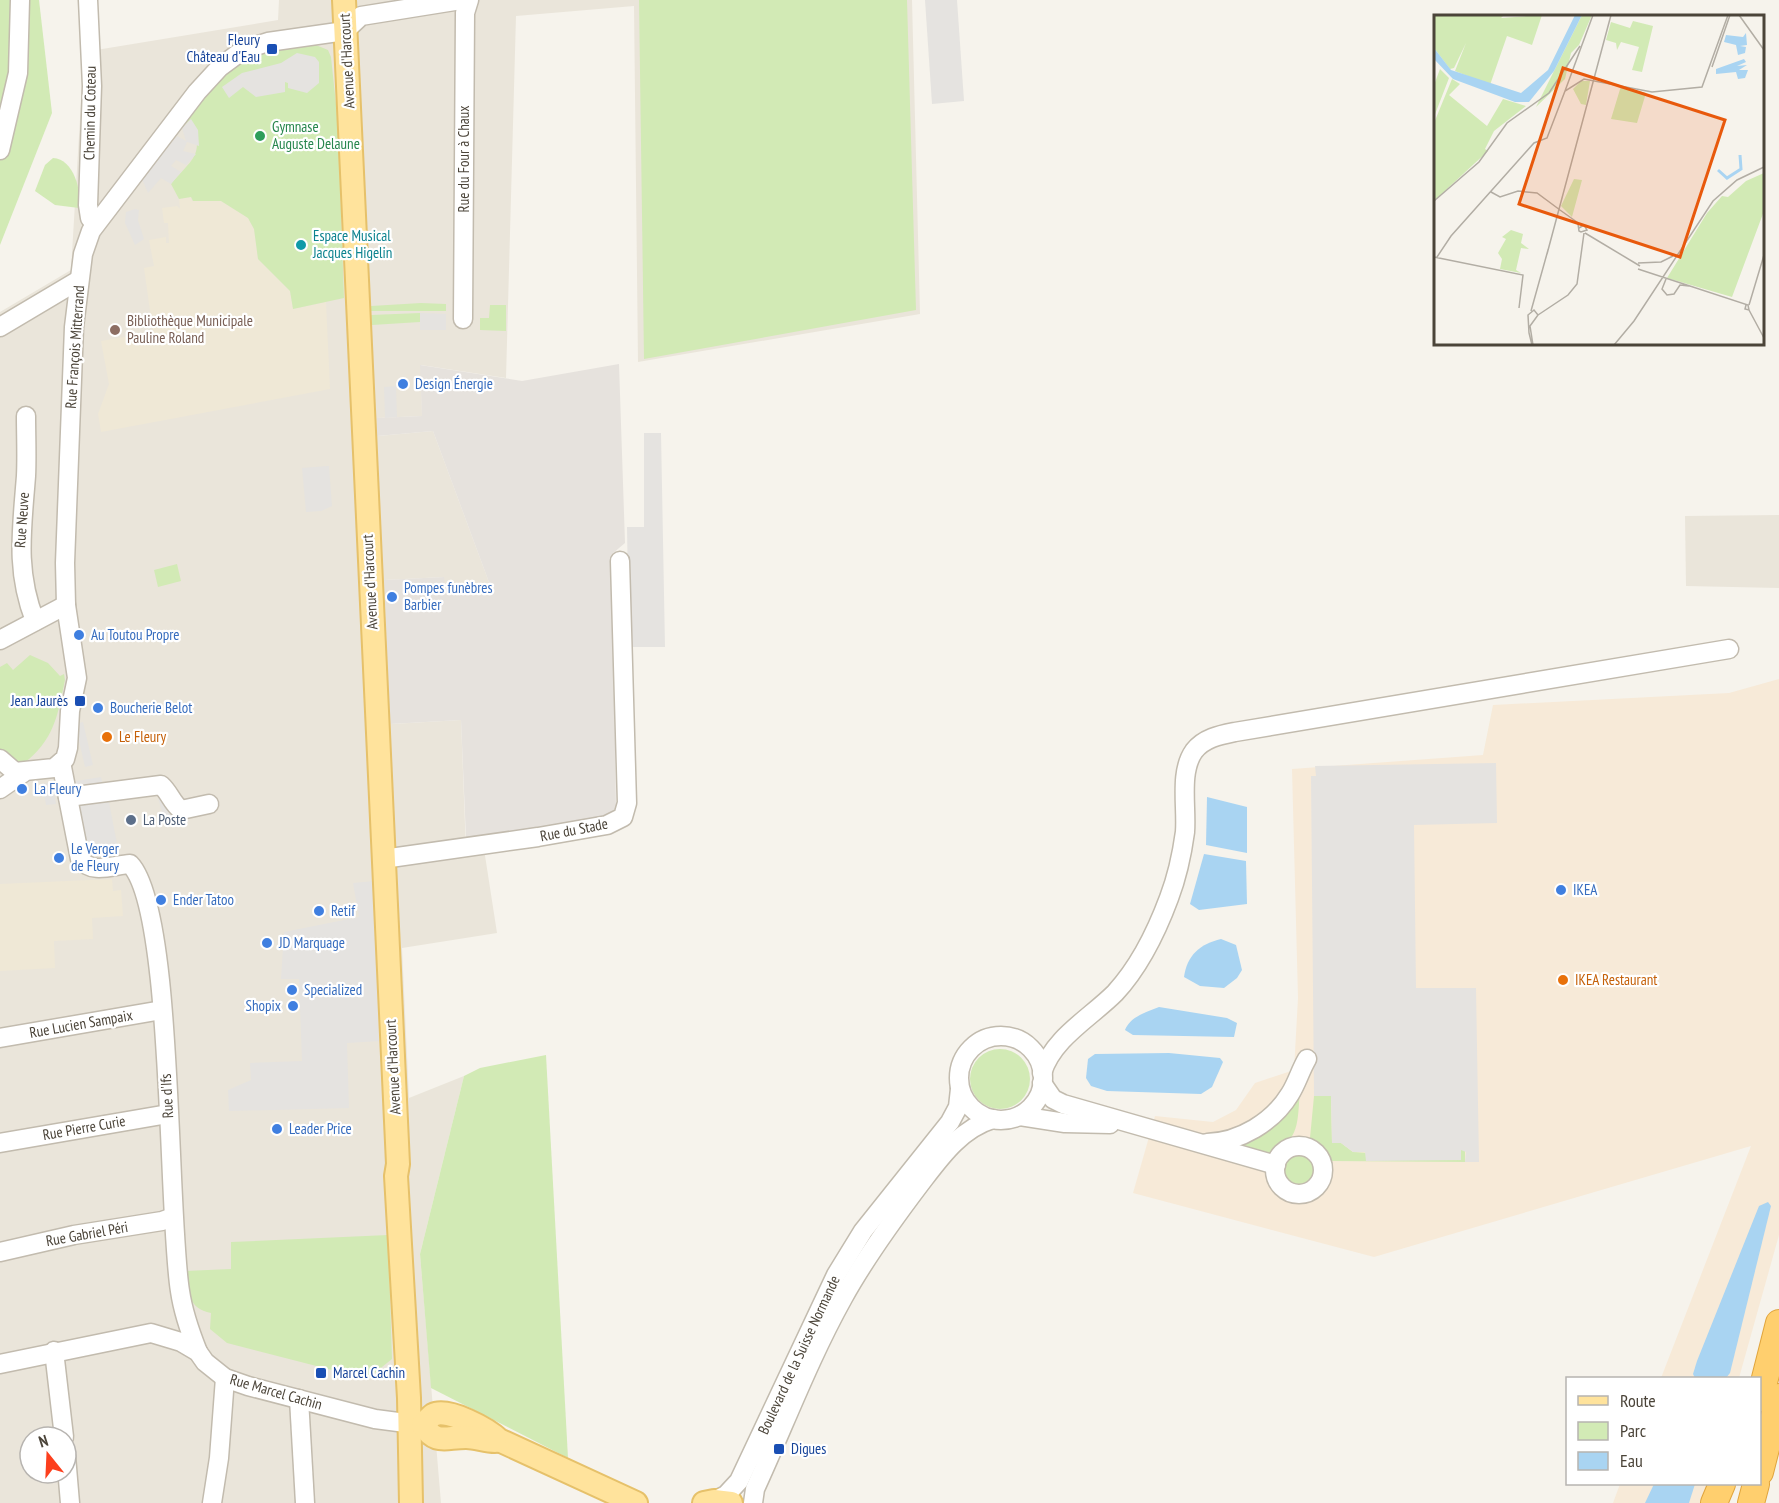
<svg xmlns="http://www.w3.org/2000/svg" width="1779" height="1503" font-family="'PT Sans Narrow',sans-serif">
<style>
.residential{fill:#eae5da;fill-rule:evenodd}
.commercial{fill:#f7ead8}
.industrial{fill:#e6e2dd}
.education{fill:#efe8d6}
.green{fill:#d2eab5}
.parking{fill:#e5e3e0}
.water{fill:#a9d4f2}
.lines{fill:none;stroke-linecap:round;stroke-linejoin:round}
.minor-casing{stroke:#c2bbae;stroke-width:21}
.major-casing{stroke:#e6c16a;stroke-width:26}
.highway-casing{stroke:#e0a43c;stroke-width:28}
.minor{stroke:#fff;stroke-width:18}
.major{stroke:#ffe39c;stroke-width:22}
.highway{stroke:#ffcf6e;stroke-width:26}
.transit-dot{fill:#1a4fb4;stroke:#fff;stroke-width:2}
.leisure-dot{fill:#2e9e5b;stroke:#fff;stroke-width:2}
.culture-dot{fill:#0f9aa8;stroke:#fff;stroke-width:2}
.education-dot{fill:#8d6e63;stroke:#fff;stroke-width:2}
.shop-dot{fill:#3f7fe0;stroke:#fff;stroke-width:2}
.food-dot{fill:#e8710a;stroke:#fff;stroke-width:2}
.service-dot{fill:#5c6f8a;stroke:#fff;stroke-width:2}
.labels{text-anchor:middle;stroke-width:4.5;stroke-linejoin:round;paint-order:stroke}
.transit-label{font-size:15px;fill:#164399;stroke:#fff;text-anchor:end}
.street-label{font-size:15px;fill:#4b4439;stroke:#fff}
.leisure-label{font-size:15px;fill:#27864d;stroke:#fff;text-anchor:start}
.culture-label{font-size:15px;fill:#0d838f;stroke:#fff;text-anchor:start}
.education-label{font-size:15px;fill:#785e54;stroke:#fff;text-anchor:start}
.shop-label{font-size:15px;fill:#366cbe;stroke:#fff;text-anchor:start}
.food-label{font-size:15px;fill:#c56008;stroke:#fff;text-anchor:start}
.service-label{font-size:15px;fill:#4e5e75;stroke:#fff;text-anchor:start}
.inset-river{fill:none;stroke:#a9d4f2;stroke-width:3}
.inset-road{fill:none;stroke:#b2ada4;stroke-width:1.5}
.view{fill:#e8590c;fill-opacity:0.15;stroke:#e8590c;stroke-width:3}
.inset-edge{fill:none;stroke:#4b4439;stroke-width:3}
</style>
<rect width="100%" height="100%" fill="#f6f3ec"/>
<!-- residential -->
<g class="residential">
<path d="M279 0H912L920 314 638 362 634 6 516 16 506 378 421 365 422 416 377 418 378 436 433 431 490 585 444 586V577L384 580 391 724 461 720 466 851 484 849 497 933 402 948 409 1098 464 1076 420 1254 441 1503H0V312L71 270 84 52 278 20ZM30 1437H66V1473H30Z"/>
<polygon points="1779,515 1779,588 1686,586 1685,516"/>
</g>
<!-- commercial -->
<g class="commercial">
<polygon points="1779,679 1779,1235 1739,1378 1661,1378 1751,1146 1374,1257 1133,1193 1155,1116 1213,1122 1236,1110 1255,1083 1294,1070 1298,998 1292,769 1483,755 1493,705 1729,693"/>
<polygon points="1620,1484 1710,1484 1705,1503 1613,1503"/>
</g>
<!-- industrial -->
<polygon class="industrial" points="619,364 625,543 612,554 616,808 605,817 466,838 461,720 390,724 384,580 444,577 445,586 490,585 433,431 377,436 377,418 422,416 420,365 522,381"/>
<!-- education -->
<g class="education">
<polygon points="191,197 192,201 221,201 248,218 254,229 258,259 290,291 293,309 326,302 330,389 101,432 98,414 109,384 101,341 153,332 144,268 154,266 149,240 166,237 166,243 169,243 168,223 164,223 162,208 177,206 180,209 179,199"/>
<polygon points="112,879 113,891 121,890 123,916 92,918 93,939 54,941 55,968 0,971 0,884"/>
</g>
<!-- green -->
<g class="green">
<polygon points="0,0 39,0 52,113 0,245"/>
<polygon points="639,0 907,0 916,310 644,359"/>
<path d="M311 43 328 50 331 57 338 123 344 298 293 309 290 291 258 259 254 229 248 218 221 201H193L191 197 179 199 171 184C194 157 205 155 190 120L182 128 178 125C199 97 229 59 264 49 279 45 296 45 311 43Z"/>
<path d="M53 158C74 159 82 192 79 208L55 205 35 191 45 165Z"/>
<polygon points="421,303 446,304 446,311 371,311 371,306"/>
<polygon points="490,305 506,305 506,331 480,330 480,318 489,318"/>
<polygon points="420,313 420,322 372,325 371,315"/>
<polygon points="177,564 181,581 158,587 154,570"/>
<path d="M30 655 48 663 60 676 64 674 65 680C57 719 54 740 21 766L0 755V667L7 663 13 670Z"/>
<circle cx="1000" cy="1079" r="30"/>
<polygon points="546,1055 568,1458 431,1388 420,1254 464,1076 480,1068"/>
<path d="M1300 1091C1297 1122 1301 1141 1268 1154L1240 1148 1239 1144Z"/>
<polygon points="1314,1096 1331,1096 1332,1143 1341,1143 1353,1152 1461,1159 1460,1150 1465,1150 1465,1162 1330,1161 1310,1138"/>
<circle cx="1298" cy="1170" r="16"/>
<path d="M388 1235 392 1359 367 1379 227 1343 210 1329 211 1313C188 1309 188 1291 185 1271L231 1269V1242Z"/>
</g>
<!-- parking -->
<g class="parking">
<polygon points="925,0 957,0 964,101 932,104"/>
<polygon points="297,53 315,57 319,62 319,83 307,93 288,88 288,83 285,82 285,92 256,97 243,87 229,98 222,87 242,73 281,63"/>
<polygon points="191,119 198,130 199,146 187,142 183,151 196,154 186,165 176,160 171,166 181,172 171,184 161,178 148,193 142,179 177,136 186,141 182,128"/>
<polygon points="135,209 139,210 138,220 144,239 135,245 125,223 126,212"/>
<polygon points="420,313 446,314 446,330 420,330"/>
<polygon points="396,386 397,417 385,418 384,387"/>
<polygon points="644,433 661,433 665,647 629,647 627,527 644,527"/>
<polygon points="329,466 332,506 321,511 306,512 302,468"/>
<polygon points="83,722 93,765 85,767 75,724"/>
<polygon points="1496,763 1497,823 1414,825 1416,988 1476,988 1479,1162 1465,1162 1466,1152 1461,1150 1461,1160 1366,1161 1365,1152 1353,1152 1341,1143 1332,1143 1331,1096 1314,1096 1311,776 1316,776 1315,766"/>
<polygon points="101,777 103,786 77,790 76,781"/>
<polygon points="53,782 56,804 46,805 42,784"/>
<polygon points="167,796 173,821 165,823 158,798"/>
<polygon points="108,797 119,854 84,857 74,804"/>
<polygon points="374,881 379,1041 347,1043 349,1108 229,1111 228,1090 251,1080 250,1063 302,1061 299,979 281,979 284,932 359,917 353,883"/>
</g>
<!-- water -->
<g class="water">
<polygon points="1207,797 1247,807 1247,853 1206,845"/>
<polygon points="1204,854 1246,861 1247,904 1199,910 1190,904"/>
<path d="M1221 939 1236 945 1242 970 1237 978 1224 988 1200 986 1184 977C1187 955 1200 944 1221 939Z"/>
<path d="M1159 1007 1227 1018 1237 1023 1234 1037 1133 1035 1125 1030C1131 1016 1145 1013 1159 1007Z"/>
<polygon points="1169,1053 1220,1058 1223,1062 1212,1087 1201,1094 1107,1091 1091,1086 1086,1078 1088,1059 1095,1054"/>
<polygon points="1768,1202 1771,1206 1730,1373 1726,1378 1695,1378 1693,1374 1697,1361 1759,1206"/>
<polygon points="1654,1484 1695,1484 1689,1503 1645,1503"/>
</g>
<g class="lines">
<!-- minor casing -->
<g class="minor-casing">
<g id="minor">
<polyline points="88,0 92,86 88,205 90,218 95,224"/>
<polyline points="0,150 18,73 20,0"/>
<polyline points="463,319 465,13 469,0"/>
<polyline points="0,327 79,280"/>
<path d="M26 416C26 436 27 456 26 476 22 529 15 570 35 621"/>
<polyline points="0,640 66,605"/>
<polyline points="0,759 15,772 54,768 65,759 68,748 70,711 77,678 66,605 65,563 74,327 83,254 91,231 197,92 220,67 243,50 268,42 345,31 361,16 461,0"/>
<path d="M61 762 80 859C92 875 113 865 130 864 174 909 167 1212 180 1291 183 1312 190 1332 198 1352"/>
<polyline points="0,789 23,773"/>
<path d="M68 797 161 785C170 793 171 802 181 810L209 804"/>
<polyline points="383,859 538,837 607,825 623,817 627,803 620,561"/>
<circle cx="1001" cy="1078" r="42"/>
<polyline points="0,1038 162,1010"/>
<path d="M1042 1073C1053 1038 1090 1018 1115 993 1140 966 1156 933 1169 898 1177 877 1182 854 1185 832 1187 807 1179 772 1194 751 1204 738 1220 735 1235 732L1729 649"/>
<polyline points="1042,1083 1053,1099 1063,1104 1276,1165"/>
<polyline points="1020,1116 1065,1123 1110,1124"/>
<polyline points="0,1143 168,1114"/>
<path d="M1207 1143C1240 1142 1273 1122 1290 1094 1297 1083 1300 1071 1307 1059"/>
<circle cx="1299" cy="1170" r="24"/>
<polyline points="0,1252 74,1235 162,1221 173,1217"/>
<polyline points="54,1351 64,1437"/>
<polyline points="0,1364 151,1333 181,1342 198,1352 205,1362 225,1378 248,1386 375,1419 421,1425"/>
<polyline points="299,1399 305,1503"/>
<polyline points="66,1456 70,1503"/>
<polyline points="714,1501 726,1495 739,1481 836,1275 863,1231 950,1122 958,1107 960,1089"/>
<polyline points="212,1503 219,1458 225,1378"/>
<path d="M753 1503 755 1489C784 1426 809 1359 843 1298 865 1258 892 1221 920 1184 940 1158 960 1129 993 1119"/>
</g>
</g>
<!-- major casing -->
<g class="major-casing">
<g id="major">
<polyline points="344,0 398,1164 396,1176 409,1398 411,1503"/>
<path d="M423 1425C426 1422 430 1417 433 1415 448 1407 489 1430 499 1440L636 1503"/>
<path d="M423 1425C436 1445 445 1437 466 1437 476 1437 485 1441 495 1441"/>
<polyline points="704,1503 714,1501 731,1503"/>
</g>
</g>
<!-- highway casing -->
<g class="highway-casing">
<g id="highway">
<polyline points="1760,1398 1779,1323"/>
<polyline points="1760,1472 1779,1397"/>
<polyline points="1714,1503 1722,1484"/>
<polyline points="1751,1503 1756,1484"/>
</g>
</g>
<!-- minor -->
<use href="#minor" class="minor"/>
<!-- major -->
<use href="#major" class="major"/>
<!-- highway -->
<use href="#highway" class="highway"/>
</g>
<!-- markers -->
<g class="transit-dot">
<rect x="266" y="43" width="12" height="12" rx="3"/>
<rect x="74" y="695" width="12" height="12" rx="3"/>
<rect x="315" y="1367" width="12" height="12" rx="3"/>
<rect x="773" y="1443" width="12" height="12" rx="3"/>
</g>
<circle class="leisure-dot" cx="260" cy="136" r="6"/>
<circle class="culture-dot" cx="301" cy="245" r="6"/>
<circle class="education-dot" cx="115" cy="330" r="6"/>
<g class="shop-dot">
<circle cx="403" cy="384" r="6"/>
<circle cx="392" cy="597" r="6"/>
<circle cx="79" cy="635" r="6"/>
<circle cx="98" cy="708" r="6"/>
<circle cx="22" cy="789" r="6"/>
<circle cx="59" cy="858" r="6"/>
<circle cx="1561" cy="890" r="6"/>
<circle cx="161" cy="900" r="6"/>
<circle cx="319" cy="911" r="6"/>
<circle cx="267" cy="943" r="6"/>
<circle cx="292" cy="990" r="6"/>
<circle cx="293" cy="1006" r="6"/>
<circle cx="277" cy="1129" r="6"/>
</g>
<g class="food-dot">
<circle cx="107" cy="737" r="6"/>
<circle cx="1563" cy="980" r="6"/>
</g>
<circle class="service-dot" cx="131" cy="820" r="6"/>
<g class="labels">
<!-- transit labels -->
<g class="transit-label">
<text x="260" y="45">Fleury<tspan x="260" dy="17">Château d'Eau</tspan></text>
<text x="68" y="706">Jean Jaurès</text>
<text x="333" y="1378" text-anchor="start">Marcel Cachin</text>
<text x="791" y="1454" text-anchor="start">Digues</text>
</g>
<!-- street labels -->
<g class="street-label">
<text transform="translate(347 61) rotate(-93)" y="5">Avenue d'Harcourt</text>
<text transform="translate(90 113) rotate(-89)" y="5">Chemin du Coteau</text>
<text transform="translate(464 159) rotate(-90)" y="5">Rue du Four à Chaux</text>
<text transform="translate(75 347) rotate(-86)" y="5">Rue François Mitterrand</text>
<text transform="translate(22 520) rotate(-86)" y="5">Rue Neuve</text>
<text transform="translate(370 582) rotate(-93)" y="5">Avenue d'Harcourt</text>
<text transform="translate(574 830) rotate(-11)" y="5">Rue du Stade</text>
<text transform="translate(81 1024) rotate(-10)" y="5">Rue Lucien Sampaix</text>
<text transform="translate(393 1067) rotate(-93)" y="5">Avenue d'Harcourt</text>
<text transform="translate(167 1096) rotate(-93)" y="5">Rue d'Ifs</text>
<text transform="translate(84 1128) rotate(-10)" y="5">Rue Pierre Curie</text>
<text transform="translate(87 1234) rotate(-10)" y="5">Rue Gabriel Péri</text>
<text transform="translate(799 1355) rotate(-65)" y="5">Boulevard de la Suisse Normande</text>
<text transform="translate(276 1392) rotate(16)" y="5">Rue Marcel Cachin</text>
</g>
<!-- leisure labels -->
<g class="leisure-label">
<text x="272" y="132">Gymnase<tspan x="272" dy="17">Auguste Delaune</tspan></text>
</g>
<!-- culture labels -->
<g class="culture-label">
<text x="313" y="241">Espace Musical<tspan x="313" dy="17">Jacques Higelin</tspan></text>
</g>
<!-- education labels -->
<g class="education-label">
<text x="127" y="326">Bibliothèque Municipale<tspan x="127" dy="17">Pauline Roland</tspan></text>
</g>
<!-- shop labels -->
<g class="shop-label">
<text x="415" y="389">Design Énergie</text>
<text x="404" y="593">Pompes funèbres<tspan x="404" dy="17">Barbier</tspan></text>
<text x="91" y="640">Au Toutou Propre</text>
<text x="110" y="713">Boucherie Belot</text>
<text x="34" y="794">La Fleury</text>
<text x="71" y="854">Le Verger<tspan x="71" dy="17">de Fleury</tspan></text>
<text x="1573" y="895">IKEA</text>
<text x="173" y="905">Ender Tatoo</text>
<text x="331" y="916">Retif</text>
<text x="279" y="948">JD Marquage</text>
<text x="304" y="995">Specialized</text>
<text x="281" y="1011" text-anchor="end">Shopix</text>
<text x="289" y="1134">Leader Price</text>
</g>
<!-- food labels -->
<g class="food-label">
<text x="119" y="742">Le Fleury</text>
<text x="1575" y="985">IKEA Restaurant</text>
</g>
<!-- service labels -->
<g class="service-label">
<text x="143" y="825">La Poste</text>
</g>
</g>
<!-- overview -->
<g transform="translate(1434 15)">
<rect width="330" height="330" fill="#f6f3ec"/>
<path d="M0 0H70L67 3 108 0 98 30 73 21 56 70 21 56 32 28 20 53 16 54 0 33ZM148 0H158L145 30 137 38 131 64 102 92ZM199 6 219 11 208 57 198 55 205 32 187 27 183 35 182 28 172 25 177 7 196 13ZM6 54 15 63 0 102V70ZM18 64 26 69 15 80 53 111 69 84 92 91 60 116 51 134 54 136 0 186V108ZM147 66H156L152 90 147 89 139 74ZM187 71 212 78 203 108 177 104ZM330 158V196L298 282 233 263 273 198 288 181 294 182 312 166ZM140 164 148 165 138 202 127 191ZM77 215 89 219 87 228 95 234 87 233 82 255 87 258 66 254 68 244 64 238 72 224 68 222Z" fill="#d2eab5"/>
<path d="M141 0H148L120 56 95 87H81L19 64 0 44V33L17 55 87 78 114 55ZM312 18 313 30 306 31 312 32 311 38 304 40 302 30 290 27 292 20 309 22ZM310 44 312 47 303 51 313 50 305 55H314L311 63 304 64 302 57 282 59V54Z" fill="#a9d4f2"/>
<path class="inset-river" d="M284 155 293 163 307 154 306 140"/>
<path class="inset-road" d="M305 0 330 35M278 52 296 0M131 76 159 0M57 177 66 182 84 176 103 178 126 195M0 186 45 147 73 108 115 78 146 31M126 195 147 210M144 209 145 216 147 217 153 215 150 210 145 213M151 218 206 251M113 239 177 0M0 242 89 260 85 293M3 242 17 221 100 128 113 123 131 76 150 64 218 77 268 72 294 0M204 248 227 247 239 241M204 254 314 290 315 295 311 294 312 290M232 264 228 274 233 280 240 279 246 270 255 271M315 290 330 240M315 295 330 323M97 296 114 235M104 300 134 280 143 269 150 218M98 330 95 318 94 300 100 295 104 300 96 311 99 330M180 330 200 306 279 186 303 165 330 152"/>
<path class="view" d="M129 53 291 105 246 242 85 189Z"/>
<rect width="330" height="330" class="inset-edge"/>
</g>
<!-- legend -->
<rect x="1566" y="1377" width="195" height="108" fill="#ffffff" stroke="#b7b4b0" stroke-width="1.5"/>
<rect x="1578" y="1396" width="30" height="9" fill="#ffe39c" stroke="#b7b4b0" stroke-width="1.5"/>
<text x="1620" y="1407" font-size="18" fill="#4b4439">Route</text>
<rect x="1578" y="1422" width="30" height="18" fill="#d2eab5" stroke="#b7b4b0" stroke-width="1.5"/>
<text x="1620" y="1437" font-size="18" fill="#4b4439">Parc</text>
<rect x="1578" y="1452" width="30" height="18" fill="#a9d4f2" stroke="#b7b4b0" stroke-width="1.5"/>
<text x="1620" y="1467" font-size="18" fill="#4b4439">Eau</text>
<!-- north arrow -->
<g transform="translate(48 1455) rotate(342)"><circle r="28" fill="#ffffff" stroke="#b7b4b0" stroke-width="1.5"/>
<path d="M0-4.5L10 22L0 15L-10 22Z" fill="#fc3f1d"/>
<text y="-9" font-size="16" font-weight="bold" text-anchor="middle" fill="#4b4439">N</text>
</g>
</svg>
